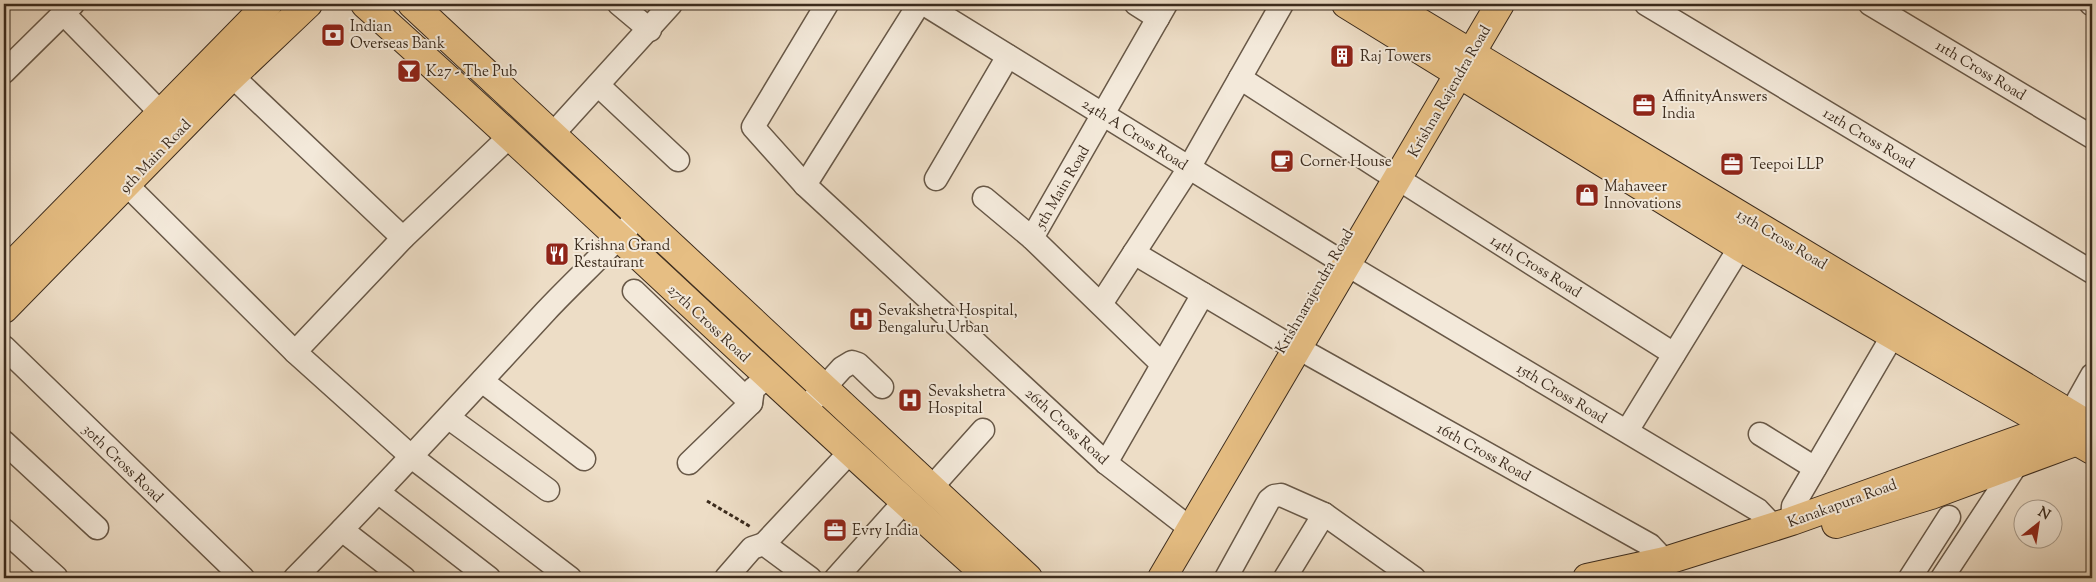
<svg xmlns="http://www.w3.org/2000/svg" width="2096" height="582" font-family="'Sorts Mill Goudy',serif">
<style>
.lines{fill:none;stroke-linecap:round;stroke-linejoin:round}
.minor-casing{stroke:#685847;stroke-width:25}
.major-casing{stroke:#3b2b1d;stroke-width:30}
.path{stroke:#3b2b1d;stroke-width:3;stroke-dasharray:4 2.5;stroke-linecap:butt}
.minor{stroke:#f3e9da;stroke-width:22}
.major{stroke:#e6be83;stroke-width:28}
.labels{text-anchor:middle;stroke-width:4;stroke-linejoin:round;paint-order:stroke}
.poi-label{font-size:15px;fill:#3b2b1d;stroke:#f3e9da;text-anchor:start}
.street-label{font-size:15px;fill:#3b2b1d;stroke:#f3e9da}
</style>
<rect width="100%" height="100%" fill="#edddc6"/>
<filter id="stains"><feTurbulence type="fractalNoise" baseFrequency=".004" numOctaves="4"/><feColorMatrix values="0 0 0 0 .2 0 0 0 0 .09 0 0 0 0 .02 0 0 0 .5 -.17"/></filter>
<radialGradient id="worn" r=".72"><stop offset=".6" stop-color="#630" stop-opacity="0"/><stop offset="1" stop-color="#630" stop-opacity=".3"/></radialGradient>
<g class="lines">
<!-- minor casing -->
<g class="minor-casing">
<g id="minor">
<polyline points="619,4 650,30"/>
<polyline points="827,4 753,127 805,185 1106,463 1191,529"/>
<polyline points="924,4 1334,257 1758,510 1774,527"/>
<polyline points="1136,4 1158,18"/>
<polyline points="1646,4 2092,272"/>
<polyline points="1870,4 2092,137"/>
<polyline points="2091,4 2092,4"/>
<polyline points="63,13 160,112"/>
<polyline points="4,72 73,4"/>
<polyline points="232,76 403,238"/>
<polyline points="1240,78 1384,171"/>
<polyline points="598,85 678,160"/>
<polyline points="511,135 403,238 295,352 413,458 570,578"/>
<polyline points="552,135 671,4"/>
<polyline points="1397,178 1674,354"/>
<polyline points="936,179 1008,56"/>
<polyline points="127,185 295,352"/>
<polyline points="805,185 919,4"/>
<polyline points="984,198 1032,238"/>
<polyline points="1134,253 1284,342"/>
<polyline points="634,291 751,403"/>
<polyline points="1101,304 1189,168 1282,4"/>
<polyline points="4,347 243,578"/>
<polyline points="1298,348 1650,545 1665,561"/>
<polyline points="1162,364 1032,238 1166,4"/>
<polyline points="482,381 584,459"/>
<polyline points="804,410 842,368 852,362 858,364 882,387"/>
<polyline points="449,418 548,490"/>
<polyline points="2077,419 2078,400 2092,375"/>
<polyline points="1627,431 1740,247"/>
<polyline points="1760,434 1815,468"/>
<polyline points="4,442 97,528"/>
<polyline points="689,463 751,403 753,389 768,377"/>
<polyline points="1106,463 1203,294"/>
<polyline points="931,488 983,430"/>
<polyline points="378,492 489,578"/>
<polyline points="1792,521 1793,506 1893,335"/>
<polyline points="4,530 56,577"/>
<polyline points="342,530 404,578"/>
<polyline points="764,544 850,452"/>
<path d="M295 578C381 491 463 401 546 311 576 279 609 250 638 216"/>
<polyline points="726,578 752,548 764,544 810,578"/>
<polyline points="836,578 904,502"/>
<polyline points="1226,578 1269,500 1274,496 1281,495 1324,514 1414,578"/>
<polyline points="1285,578 1324,514"/>
<polyline points="1910,578 1949,517"/>
<polyline points="1942,578 2017,464 2015,455"/>
</g>
</g>
<!-- major casing -->
<g class="major-casing">
<g id="major">
<path d="M365 4C576 193 778 390 990 578"/>
<polyline points="412,4 1028,578"/>
<polyline points="1346,4 1740,247 2092,450"/>
<polyline points="1389,4 2092,427"/>
<polyline points="4,273 268,4"/>
<polyline points="4,309 228,80 308,4"/>
<polyline points="1836,524 1931,495 2088,437"/>
<polyline points="1162,578 1500,4"/>
<polyline points="1587,578 1665,561 1792,521 2063,424"/>
</g>
</g>
<!-- path -->
<polyline class="path" points="707,501 751,527"/>
<!-- minor -->
<use href="#minor" class="minor"/>
<!-- major -->
<use href="#major" class="major"/>
</g>
<!-- icons -->
<defs>
<g id="bank-square" transform="scale(1.25)"><rect x="-9" y="-9" width="18" height="18" rx="4" fill="#8f2418" stroke="#f3e9da"/><path d="M-6-4H6V4H-6ZM0-2.3a2.3 2.3 0 1 0 0 4.6a2.3 2.3 0 1 0 0-4.6Z" fill="#fff"/></g>
<g id="building-square" transform="scale(1.25)"><rect x="-9" y="-9" width="18" height="18" rx="4" fill="#8f2418" stroke="#f3e9da"/><path d="M-4-6H4V6H1V3H-1V6H-4ZM-2.5-4.3h1.7v1.8h-1.7ZM.8-4.3h1.7v1.8H.8ZM-2.5-1h1.7V.8h-1.7ZM.8-1h1.7V.8H.8Z" fill="#fff"/></g>
<g id="bar-square" transform="scale(1.25)"><rect x="-9" y="-9" width="18" height="18" rx="4" fill="#8f2418" stroke="#f3e9da"/><path d="M-6-5H6L.8 .8V4.5H3.5V6h-7V4.5H-.8V.8Z" fill="#fff"/></g>
<g id="office-square" transform="scale(1.25)"><rect x="-9" y="-9" width="18" height="18" rx="4" fill="#8f2418" stroke="#f3e9da"/><path d="M-6-3h4V-5.5h4V-3h4V5H-6ZM-1-4.5V-3h2v-1.5ZM-6 0V1H6V0Z" fill="#fff"/></g>
<g id="cafe-square" transform="scale(1.25)"><rect x="-9" y="-9" width="18" height="18" rx="4" fill="#8f2418" stroke="#f3e9da"/><path d="M-5.5-4.5H6V0H3Q3 3.5 0 3.5H-2.5Q-5.5 3.5-5.5 0ZM3-3.2v2h1.7v-2ZM-6 4.5H4V6H-6Z" fill="#fff"/></g>
<g id="shop-square" transform="scale(1.25)"><rect x="-9" y="-9" width="18" height="18" rx="4" fill="#8f2418" stroke="#f3e9da"/><path d="M-5-2.5h2.3a2.7 3.5 0 0 1 5.4 0H5L5.5 6h-11ZM-1.5-2.5h3a1.5 2.3 0 0 0-3 0Z" fill="#fff"/></g>
<g id="restaurant-square" transform="scale(1.25)"><rect x="-9" y="-9" width="18" height="18" rx="4" fill="#8f2418" stroke="#f3e9da"/><path d="M-5-6h1v4h1v-4h1v4h1v-4h1v5L-1.5 .5V6h-2V.5L-5-1ZM5-6V6H3V1.5H1.5Q1.5-4 5-6Z" fill="#fff"/></g>
<g id="hospital-square" transform="scale(1.25)"><rect x="-9" y="-9" width="18" height="18" rx="4" fill="#8f2418" stroke="#f3e9da"/><path d="M-5-5h3v3.5h4V-5h3V5h-3V1.5h-4V5h-3Z" fill="#fff"/></g>
</defs>
<g fill-rule="evenodd">
<use href="#bank-square" x="333" y="35"/>
<use href="#building-square" x="1342" y="56"/>
<use href="#bar-square" x="409" y="71"/>
<use href="#office-square" x="1644" y="105"/>
<use href="#cafe-square" x="1282" y="161"/>
<use href="#office-square" x="1732" y="164"/>
<use href="#shop-square" x="1587" y="195"/>
<use href="#restaurant-square" x="557" y="254"/>
<use href="#hospital-square" x="861" y="319"/>
<use href="#hospital-square" x="910" y="400"/>
<use href="#office-square" x="835" y="530"/>
</g>
<g class="labels">
<!-- poi labels -->
<g class="poi-label">
<text x="350" y="31">Indian<tspan x="350" dy="17">Overseas Bank</tspan></text>
<text x="1360" y="61">Raj Towers</text>
<text x="426" y="76">K27 - The Pub</text>
<text x="1662" y="101">AffinityAnswers<tspan x="1662" dy="17">India</tspan></text>
<text x="1300" y="166">Corner House</text>
<text x="1750" y="169">Teepoi LLP</text>
<text x="1604" y="191">Mahaveer<tspan x="1604" dy="17">Innovations</tspan></text>
<text x="574" y="250">Krishna Grand<tspan x="574" dy="17">Restaurant</tspan></text>
<text x="878" y="315">Sevakshetra Hospital,<tspan x="878" dy="17">Bengaluru Urban</tspan></text>
<text x="928" y="396">Sevakshetra<tspan x="928" dy="17">Hospital</tspan></text>
<text x="852" y="535">Evry India</text>
</g>
<!-- street labels -->
<g class="street-label">
<text transform="translate(1981 70) rotate(31)" y="5">11th Cross Road</text>
<text transform="translate(1449 91) rotate(-60)" y="5">Krishna Rajendra Road</text>
<text transform="translate(1135 134) rotate(32)" y="5">24th A Cross Road</text>
<text transform="translate(1869 138) rotate(31)" y="5">12th Cross Road</text>
<text transform="translate(155 156) rotate(-46)" y="5">9th Main Road</text>
<text transform="translate(1062 187) rotate(-60)" y="5">5th Main Road</text>
<text transform="translate(1782 239) rotate(31)" y="5">13th Cross Road</text>
<text transform="translate(1536 266) rotate(32)" y="5">14th Cross Road</text>
<text transform="translate(1314 291) rotate(-60)" y="5">Krishnarajendra Road</text>
<text transform="translate(709 323) rotate(43)" y="5">27th Cross Road</text>
<text transform="translate(1562 393) rotate(31)" y="5">15th Cross Road</text>
<text transform="translate(1067 426) rotate(42)" y="5">26th Cross Road</text>
<text transform="translate(1484 452) rotate(29)" y="5">16th Cross Road</text>
<text transform="translate(123 463) rotate(44)" y="5">30th Cross Road</text>
<text transform="translate(1842 503) rotate(-20)" y="5">Kanakapura Road</text>
</g>
</g>
<!-- margin -->
<rect width="2096" height="582" fill="none" stroke="#edddc6" stroke-width="20"/>
<rect x="5" y="5" width="2086" height="572" fill="none" stroke="#3b2b1d" stroke-width="2.5"/>
<rect x="10" y="10" width="2076" height="562" fill="none" stroke="#3b2b1d"/>
<!-- north arrow -->
<g transform="translate(2038 524) rotate(30)"><circle r="24" fill="#f3e9da" stroke="#a99d8e"/>
<path d="M0-4L9 19L0 12L-9 19Z" fill="#8f2418"/>
<text y="-8" font-size="14" font-weight="bold" text-anchor="middle" fill="#3b2b1d">N</text>
</g>
<rect width="100%" height="100%" filter="url(#stains)"/>
<rect width="100%" height="100%" fill="url(#worn)"/>
</svg>
